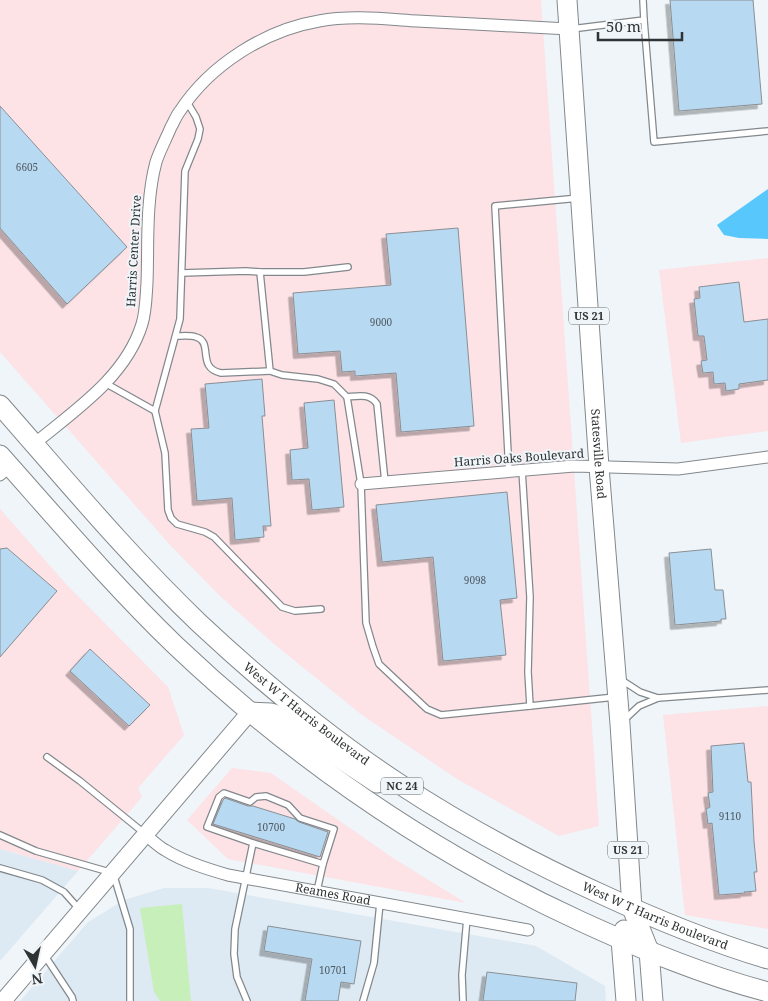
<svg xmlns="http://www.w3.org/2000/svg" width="768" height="1001" font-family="'Noto Serif',serif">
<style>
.commercial{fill:#fde2e6}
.built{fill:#ddeaf3}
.green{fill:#c7efba}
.water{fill:#58c7fb}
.building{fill:#b7d9f2;stroke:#8a8f93;filter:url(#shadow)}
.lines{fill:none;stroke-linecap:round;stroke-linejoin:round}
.lane-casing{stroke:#82888c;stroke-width:8}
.street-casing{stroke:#82888c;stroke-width:13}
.secondary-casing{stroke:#82888c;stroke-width:18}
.primary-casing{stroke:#82888c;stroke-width:21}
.lane{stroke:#fff;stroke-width:5.5}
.street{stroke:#fff;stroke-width:11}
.secondary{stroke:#fff;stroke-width:16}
.primary{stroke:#fff;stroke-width:19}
.labels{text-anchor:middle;stroke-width:4;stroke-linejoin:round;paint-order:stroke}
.number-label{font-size:10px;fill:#525c64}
.shield{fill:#eff5f9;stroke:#696d6f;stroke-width:1}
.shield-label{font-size:11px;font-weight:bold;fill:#303334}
.street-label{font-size:12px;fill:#303334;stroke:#eff5f9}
</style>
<defs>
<filter id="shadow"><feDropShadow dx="-4.5" dy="4.5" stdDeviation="0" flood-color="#0004"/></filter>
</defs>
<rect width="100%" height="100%" fill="#eff5f9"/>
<!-- commercial -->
<g class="commercial">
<polygon points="0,0 541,0 599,826 559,836 457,779 362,715 274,644 220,596 170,545 0,352"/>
<polygon points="768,258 768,431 681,443 659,270"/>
<polygon points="0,509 66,584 168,687 184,735 138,788 142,797 78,871 0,849"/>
<polygon points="768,706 768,929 685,915 663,715"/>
<polygon points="232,768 271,773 393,858 466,903 228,859 187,820"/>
</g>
<!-- built -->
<g class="built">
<polygon points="0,849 78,871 0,961"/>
<polygon points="164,888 208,888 536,946 605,986 606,1001 20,1001 88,922 124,900"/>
</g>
<!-- green -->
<polygon class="green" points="182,904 191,1001 160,1001 154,992 140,908"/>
<!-- water -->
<polygon class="water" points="768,189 768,239 739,238 724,235 717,225"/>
<!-- building -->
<g class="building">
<polygon points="670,0 753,0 762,104 679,111"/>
<polygon points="0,106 127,247 67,304 0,228"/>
<polygon points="458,228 474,426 401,432 396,373 355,376 355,371 342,372 340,351 298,354 293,293 391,285 386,234"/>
<polygon points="739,282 744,322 768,319 768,380 739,384 739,389 726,391 725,383 714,384 713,372 703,373 701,361 707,360 704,336 698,336 694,299 700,298 699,287"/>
<polygon points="262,379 265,416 262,416 271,526 263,526 264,537 235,540 232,498 197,501 191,429 209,428 205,384"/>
<polygon points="334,400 344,507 312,510 309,479 292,480 290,450 308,448 304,403"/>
<polygon points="507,492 517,598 500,600 506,655 443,661 433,557 382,562 376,505"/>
<polygon points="7,548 57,591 0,657 0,549"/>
<polygon points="711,549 715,590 723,590 726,619 721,619 721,621 675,625 669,553"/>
<polygon points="90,649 150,705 129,726 70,671"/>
<polygon points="744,743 748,782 751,782 754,841 757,872 754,872 756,891 744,892 745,893 719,895 712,823 708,824 706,809 710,807 708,793 713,792 711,746"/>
<polygon points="225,798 248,806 253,806 295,819 299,822 328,832 320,857 213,824 223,800"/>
<polygon points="268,926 361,941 354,984 341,982 338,1001 305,1001 312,959 264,951"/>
<polygon points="487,972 577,983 575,1001 483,1001"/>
</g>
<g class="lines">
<!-- lane casing -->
<g class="lane-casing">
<g id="lane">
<polyline points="644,20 654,142 768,131"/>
<polyline points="571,29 644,20 643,0"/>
<polyline points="348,267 304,272 260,272 270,371 282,375 318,379 334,384 347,397 361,484 366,623 373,647 379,664 427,709 441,715 530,706"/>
<polyline points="182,273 246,271 260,272"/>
<path d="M176 336C182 336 190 335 196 337 214 342 196 368 221 373L270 371"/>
<polyline points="105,383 155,411 180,319 185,171 198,139 200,129 196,117 187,102"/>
<path d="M347 397C358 396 370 393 377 404L385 482"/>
<polyline points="155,411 165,453 168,510 171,518 177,524 205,532 214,537 282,607 295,611 321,609"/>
<polyline points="522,470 530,597 528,672 530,706 615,697"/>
<polyline points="509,472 495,206 579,198"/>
<polyline points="620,679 640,692 658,698"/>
<polyline points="623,721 639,706 658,698 768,690"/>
<polyline points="47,757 80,781 144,833"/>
<polyline points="0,835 36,851 113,873 130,929 130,1001"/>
<polyline points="0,868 42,880 64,892 80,910"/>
<polyline points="317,891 323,864"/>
<polyline points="45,956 72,997 73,1001"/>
<polyline points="247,1001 237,977 234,954 235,929 253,843 207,827 219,797 224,793 250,802 256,797 266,796 288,805 300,818 334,829 323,864 253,843"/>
<polyline points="363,1001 374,963 380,903"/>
<polyline points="463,1001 462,975 467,918"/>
</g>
</g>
<!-- street casing -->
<g class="street-casing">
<g id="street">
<path d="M34 444C74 411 126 377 142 324 146 311 146 297 147 283 148 258 147 232 149 207 150 192 152 177 156 162 160 150 166 139 171 127 174 122 176 116 180 111 210 65 265 30 319 21 351 15 385 19 417 21 468 24 518 26 569 29"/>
<polyline points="0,475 10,466"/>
<polyline points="361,484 574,466 678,469 768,457"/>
<path id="s1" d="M146 835C152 840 158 846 165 850 184 862 207 869 228 875L528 930"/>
</g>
</g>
<!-- secondary casing -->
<g class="secondary-casing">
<polyline id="secondary" points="3,1001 250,712"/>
</g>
<!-- primary casing -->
<g class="primary-casing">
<g id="primary">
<path id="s2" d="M567 0 599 467 620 724 632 908 649 951 653 1001"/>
<path id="s3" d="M0 405C65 479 128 555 199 623 261 681 327 736 398 783 463 826 531 862 601 894 655 919 711 942 768 959"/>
<path d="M0 455C57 519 113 585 175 645 295 759 430 852 580 921 641 949 703 975 768 992"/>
<polyline points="250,712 271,713 285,718 318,744 377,783"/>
<polyline points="624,930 621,940 626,1001"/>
</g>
</g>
<!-- lane -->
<use href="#lane" class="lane"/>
<!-- street -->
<use href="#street" class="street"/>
<!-- secondary -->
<use href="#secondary" class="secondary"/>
<!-- primary -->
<use href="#primary" class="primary"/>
</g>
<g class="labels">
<!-- number labels -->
<g class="number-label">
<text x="27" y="171">6605</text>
<text x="381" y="326">9000</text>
<text x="475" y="584">9098</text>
<text x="730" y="820">9110</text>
<text x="271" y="831">10700</text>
<text x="333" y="974">10701</text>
</g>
<!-- shield labels -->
<g class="shield">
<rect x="569" y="307.5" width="40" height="17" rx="4"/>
<rect x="381" y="777.5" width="42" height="17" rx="4"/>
<rect x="608" y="841.5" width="40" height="17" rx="4"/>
</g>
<g class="shield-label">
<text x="589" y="320">US 21</text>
<text x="402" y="790">NC 24</text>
<text x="628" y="854">US 21</text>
</g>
<!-- street labels -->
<g class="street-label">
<text transform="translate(134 251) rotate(-87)" y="4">Harris Center Drive</text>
<text dy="4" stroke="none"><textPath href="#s2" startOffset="455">Statesville Road</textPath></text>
<text transform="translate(519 458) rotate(-4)" y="4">Harris Oaks Boulevard</text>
<text dy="4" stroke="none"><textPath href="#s3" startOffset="436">West W T Harris Boulevard</textPath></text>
<text dy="4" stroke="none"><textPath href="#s1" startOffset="199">Reames Road</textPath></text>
<text dy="4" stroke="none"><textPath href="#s3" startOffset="841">West W T Harris Boulevard</textPath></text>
</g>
</g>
<!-- north arrow -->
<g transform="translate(35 966) rotate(171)" stroke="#eff5f9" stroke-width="4" paint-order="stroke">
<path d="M0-4L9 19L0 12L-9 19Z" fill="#303334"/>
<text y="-8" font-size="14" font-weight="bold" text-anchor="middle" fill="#303334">N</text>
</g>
<!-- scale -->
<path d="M598 32v8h84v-8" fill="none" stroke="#303334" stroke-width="2.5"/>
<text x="606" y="32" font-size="15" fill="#303334" stroke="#eff5f9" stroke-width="4" paint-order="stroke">50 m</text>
</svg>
